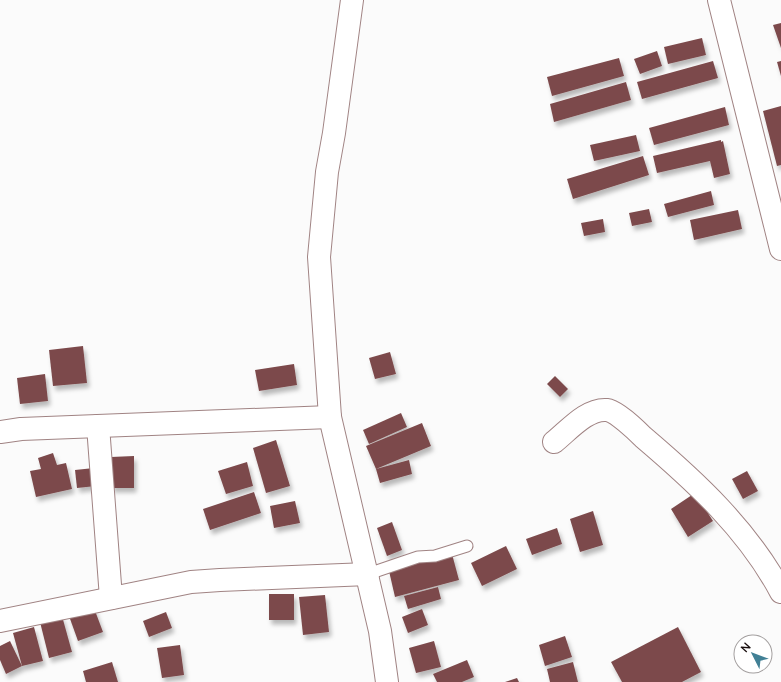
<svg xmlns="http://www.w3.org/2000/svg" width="781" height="682" font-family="Lato,sans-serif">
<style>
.building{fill:#7c4a4b;filter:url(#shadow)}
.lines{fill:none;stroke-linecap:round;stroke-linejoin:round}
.service-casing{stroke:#a08383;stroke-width:13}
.minor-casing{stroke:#a08383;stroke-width:24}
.tertiary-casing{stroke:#a08383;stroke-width:24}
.service{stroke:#fff;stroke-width:11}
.minor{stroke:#fff;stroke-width:22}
.tertiary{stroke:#fff;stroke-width:22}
</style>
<defs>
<filter id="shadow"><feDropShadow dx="2.5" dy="4.5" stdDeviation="2" flood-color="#0004"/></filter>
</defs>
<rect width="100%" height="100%" fill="#fbfbfb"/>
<!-- building -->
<g class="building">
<polygon points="781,23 781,48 773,25"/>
<polygon points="702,38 706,55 668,64 664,47"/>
<polygon points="657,51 662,66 640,74 634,59"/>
<polygon points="619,58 624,76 552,96 547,77"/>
<polygon points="713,61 718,78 642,99 637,82"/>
<polygon points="781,61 781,76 777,62"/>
<polygon points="626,82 631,100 554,122 550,104"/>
<polygon points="781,106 781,165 777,166 763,111"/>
<polygon points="725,107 729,125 654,145 649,128"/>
<polygon points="636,135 640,151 594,161 590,145"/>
<polygon points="721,140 721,142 723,141 730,174 714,178 710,161 657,173 653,156"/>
<polygon points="643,156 649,175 573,199 567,179"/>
<polygon points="711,191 714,205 668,217 664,204"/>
<polygon points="649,209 652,222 632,226 629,213"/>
<polygon points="738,210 742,229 694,240 690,220"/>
<polygon points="603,219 605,232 584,236 581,223"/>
<polygon points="83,346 87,383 53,386 49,350"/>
<polygon points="390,352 396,374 375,379 369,358"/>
<polygon points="294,364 297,385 259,391 255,370"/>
<polygon points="45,374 48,401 20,404 17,378"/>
<polygon points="555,376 568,389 560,397 547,384"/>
<polygon points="401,413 407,427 369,444 363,430"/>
<polygon points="422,423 431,446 376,469 409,460 412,474 380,483 376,469 366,446"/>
<polygon points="276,440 290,486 266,493 253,448"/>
<polygon points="53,453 57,465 66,463 72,489 36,497 30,471 41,469 38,458"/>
<polygon points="134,456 134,488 111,488 111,457"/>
<polygon points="247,462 253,486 226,494 218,471"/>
<polygon points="94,468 96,486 77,488 75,470"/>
<polygon points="747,471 758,491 743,499 732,479"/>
<polygon points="254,492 261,513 210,530 203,509"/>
<polygon points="695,493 713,521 688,537 671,509"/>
<polygon points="295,501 300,523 274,528 270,506"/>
<polygon points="593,511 603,545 580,552 570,519"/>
<polygon points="392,522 402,550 387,556 377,528"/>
<polygon points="557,528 562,544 532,555 526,539"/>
<polygon points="506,546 517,569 482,586 471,563"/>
<polygon points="452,554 459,580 395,597 389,571"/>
<polygon points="438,587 441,599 408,609 404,596"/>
<rect x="269" y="594" width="25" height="26"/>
<polygon points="325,595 329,632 303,635 299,597"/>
<polygon points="94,608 103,632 78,641 69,616"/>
<polygon points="422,609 428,625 408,633 402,617"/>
<polygon points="166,612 172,628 149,637 143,621"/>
<polygon points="62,616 72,652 49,658 40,622"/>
<polygon points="34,627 43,661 22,666 13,633"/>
<polygon points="678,627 701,672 682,682 622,682 611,662"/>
<polygon points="565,636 572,657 545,666 539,645"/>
<polygon points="10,641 22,666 6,674 0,660 0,646"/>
<polygon points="434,641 441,667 416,673 409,648"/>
<polygon points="180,645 184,675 162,678 157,648"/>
<polygon points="467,660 474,677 462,682 437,682 433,674"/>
<polygon points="112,662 118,682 86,682 83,671"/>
<polygon points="573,662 578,682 550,682 547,669"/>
<polygon points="517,678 519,682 505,682"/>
</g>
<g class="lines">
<!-- service casing -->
<g class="service-casing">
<polyline id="service" points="368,574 418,557 435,556 467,546"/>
</g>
<!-- minor casing -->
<g class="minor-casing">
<g id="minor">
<polyline points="719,0 781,249"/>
<polyline points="98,426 111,598"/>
<polyline points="0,432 21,429 330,417"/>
<path d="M554 442C568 431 587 408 607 410 616 411 636 430 643 437 696 482 748 530 781 592"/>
<polyline points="0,621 191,582 220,580 368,574"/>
</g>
</g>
<!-- tertiary casing -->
<g class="tertiary-casing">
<polyline id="tertiary" points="352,0 334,133 327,172 319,257 330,417 380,631 387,682"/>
</g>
<!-- service -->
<use href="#service" class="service"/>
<!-- minor -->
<use href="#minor" class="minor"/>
<!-- tertiary -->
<use href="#tertiary" class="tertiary"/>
</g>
<!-- north arrow -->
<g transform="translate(753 654) rotate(312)"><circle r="19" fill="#ffffff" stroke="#a39f9f"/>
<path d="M0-3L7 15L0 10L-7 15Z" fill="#418095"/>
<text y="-6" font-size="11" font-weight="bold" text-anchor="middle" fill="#190e0e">N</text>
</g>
</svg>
